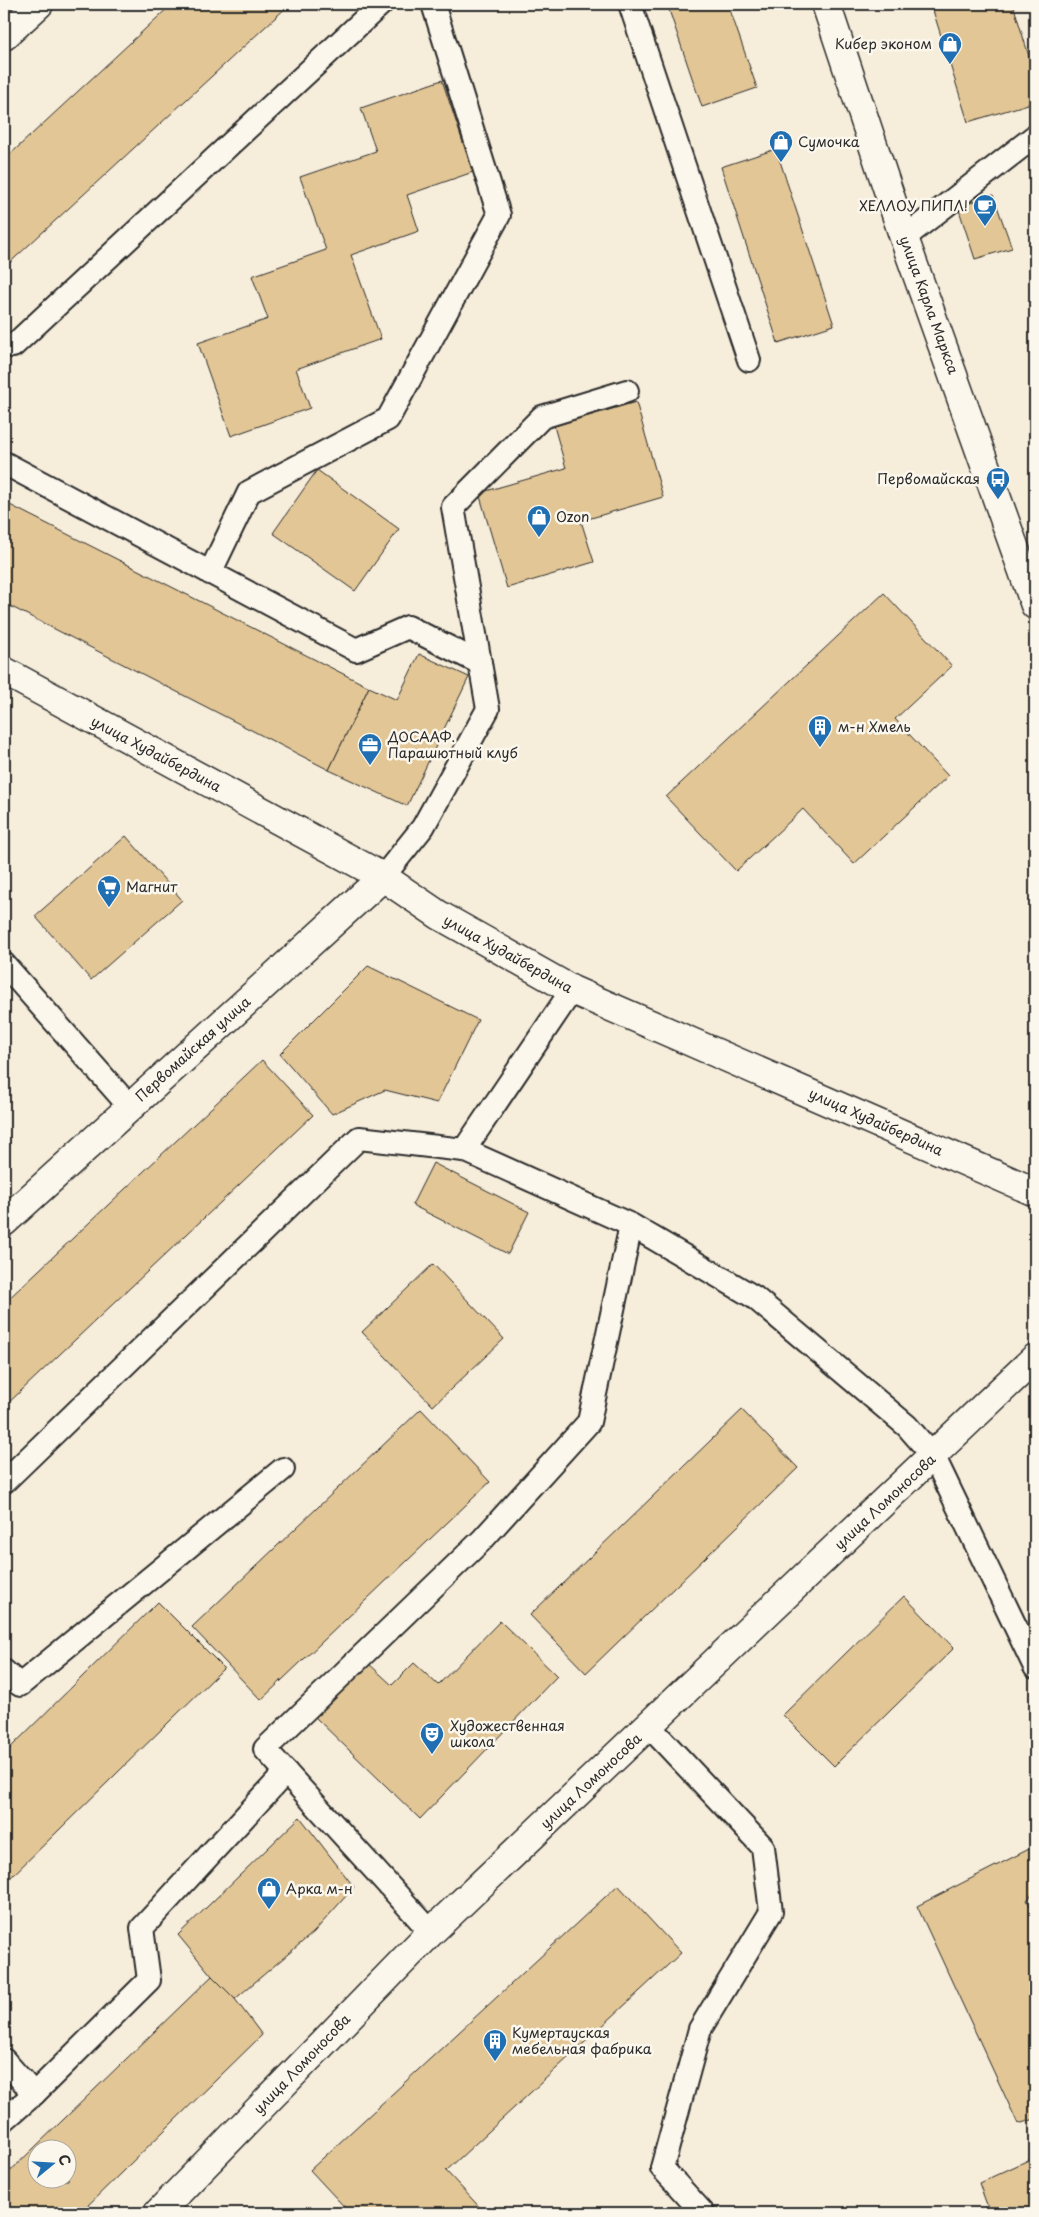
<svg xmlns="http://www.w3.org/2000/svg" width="1039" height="2217" font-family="'Playpen Sans',sans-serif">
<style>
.building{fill:#e2c696;stroke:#2b2b2b;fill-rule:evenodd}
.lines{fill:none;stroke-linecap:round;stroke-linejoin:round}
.lane-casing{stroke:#2b2b2b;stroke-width:26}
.secondary-casing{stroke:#2b2b2b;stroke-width:31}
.lane{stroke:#fbf7ec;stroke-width:22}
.secondary{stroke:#fbf7ec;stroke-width:28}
.labels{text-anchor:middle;stroke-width:5;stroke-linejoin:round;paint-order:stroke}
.poi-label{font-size:14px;fill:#2b2b2b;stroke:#fbf7ec;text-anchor:start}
.street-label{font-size:14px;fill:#2b2b2b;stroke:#fbf7ec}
</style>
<rect width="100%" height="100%" fill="#f6eddb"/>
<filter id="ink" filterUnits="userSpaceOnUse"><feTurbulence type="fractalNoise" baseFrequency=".02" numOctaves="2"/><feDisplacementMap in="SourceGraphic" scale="10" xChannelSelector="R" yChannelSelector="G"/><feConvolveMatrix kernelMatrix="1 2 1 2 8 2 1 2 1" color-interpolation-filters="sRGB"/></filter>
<g filter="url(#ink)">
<!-- building -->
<g class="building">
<polygon points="172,4 290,4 4,268 4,160"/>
<polygon points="667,4 728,4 757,88 702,107"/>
<polygon points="931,4 1013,4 1035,76 1035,102 968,122"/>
<polygon points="442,80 473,172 407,195 419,231 351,255 381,339 296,369 310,408 231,436 198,343 268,319 252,276 326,250 300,177 376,151 361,108"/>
<polygon points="776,149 834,325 778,343 721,167"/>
<polygon points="993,195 1012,248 975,259 958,207"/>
<polygon points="636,402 663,497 581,521 594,562 507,588 479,493 566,468 554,426"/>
<polygon points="317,470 399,529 355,591 273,533"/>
<polygon points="4,502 369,687 329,770 4,603"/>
<polygon points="884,593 952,666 895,719 948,776 854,864 803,809 736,871 666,797"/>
<polygon points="419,654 469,677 407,806 329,770 369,687 397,700"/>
<polygon points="126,836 182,900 91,980 35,916"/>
<polygon points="368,966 478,1020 437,1103 385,1090 332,1114 280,1054"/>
<polygon points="262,1060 313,1115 4,1407 4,1303"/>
<polygon points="433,1163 529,1212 508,1254 412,1205"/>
<polygon points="433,1264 504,1339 433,1406 362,1332"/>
<polygon points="421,1409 490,1482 261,1700 192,1627"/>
<polygon points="742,1410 798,1468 586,1673 530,1615"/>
<polygon points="904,1596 954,1648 834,1766 783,1715"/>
<polygon points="158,1602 224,1668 4,1884 4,1754"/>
<polygon points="500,1621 557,1676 420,1819 315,1717 368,1663 392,1685 414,1663 438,1685"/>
<polygon points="300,1817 354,1887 314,1932 235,1999 212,1976 178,1935"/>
<polygon points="1035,1846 1035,1891 1027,1900 1035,1915 1035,2119 1018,2124 917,1906"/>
<polygon points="618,1885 681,1953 446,2171 485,2213 350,2213 310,2170"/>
<path d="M212 1976 235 1999 262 2035 80 2213H4V2177ZM38 2150H68V2180H38Z"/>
<polygon points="1035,2157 1035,2213 990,2213 979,2183"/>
</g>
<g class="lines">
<!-- lane casing -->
<g class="lane-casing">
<g id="lane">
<polyline points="630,4 749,360"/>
<polyline points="904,238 1035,136"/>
<polyline points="4,345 13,346 381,4"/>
<polyline points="4,463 356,650 408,627 480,663"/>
<polyline points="210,573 249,492 388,419 499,215 433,4"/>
<polyline points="383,877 423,827 488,709 453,507 542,417 627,391"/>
<polyline points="4,964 130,1107"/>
<polyline points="631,1225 754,1297 907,1426 934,1457 1035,1667"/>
<polyline points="4,1482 359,1138 464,1150 572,990"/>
<polyline points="4,1671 20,1685 283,1469"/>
<polyline points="649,1726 763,1847 771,1912 700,2029 662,2168 703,2213"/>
<polyline points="431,1932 265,1749 483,1539 589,1422 631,1225 464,1150"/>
<polyline points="4,2060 34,2094"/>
<polyline points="4,2120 34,2094 149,1980 142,1928 286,1772"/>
</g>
</g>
<!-- secondary casing -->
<g class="secondary-casing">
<g id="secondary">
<polyline points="826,4 904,238 1035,605"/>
<polyline points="4,36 39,4"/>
<polyline points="4,671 383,877 439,915 572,990 1035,1192"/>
<polyline points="4,1222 383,877"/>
<polyline points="158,2213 431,1932 1035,1358"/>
</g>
</g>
<!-- lane -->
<use href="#lane" class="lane"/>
<!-- secondary -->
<use href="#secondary" class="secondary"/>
</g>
</g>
<!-- icons -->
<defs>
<g id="shop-pin" transform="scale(1.25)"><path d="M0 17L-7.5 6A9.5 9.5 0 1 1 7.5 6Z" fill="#1f6fb2" stroke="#fbf7ec"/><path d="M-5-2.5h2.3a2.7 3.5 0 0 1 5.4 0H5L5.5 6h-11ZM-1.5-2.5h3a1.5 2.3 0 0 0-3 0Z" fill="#fff"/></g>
<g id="cafe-pin" transform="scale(1.25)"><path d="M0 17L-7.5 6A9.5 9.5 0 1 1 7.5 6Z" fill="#1f6fb2" stroke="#fbf7ec"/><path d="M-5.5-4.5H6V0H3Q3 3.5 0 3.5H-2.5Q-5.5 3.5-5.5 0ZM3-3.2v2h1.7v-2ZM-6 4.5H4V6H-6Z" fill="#fff"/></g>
<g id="bus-pin" transform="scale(1.25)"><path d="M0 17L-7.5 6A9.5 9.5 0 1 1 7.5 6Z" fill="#1f6fb2" stroke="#fbf7ec"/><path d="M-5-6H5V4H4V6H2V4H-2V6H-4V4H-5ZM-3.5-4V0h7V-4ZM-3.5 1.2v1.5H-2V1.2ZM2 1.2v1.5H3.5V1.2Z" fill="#fff"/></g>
<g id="building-pin" transform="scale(1.25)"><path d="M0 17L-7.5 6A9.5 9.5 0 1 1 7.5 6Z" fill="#1f6fb2" stroke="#fbf7ec"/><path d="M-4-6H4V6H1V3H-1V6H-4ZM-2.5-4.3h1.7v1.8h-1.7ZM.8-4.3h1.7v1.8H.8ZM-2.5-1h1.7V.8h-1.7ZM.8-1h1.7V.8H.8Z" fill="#fff"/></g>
<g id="office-pin" transform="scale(1.25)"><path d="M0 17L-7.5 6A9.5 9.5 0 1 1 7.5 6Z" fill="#1f6fb2" stroke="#fbf7ec"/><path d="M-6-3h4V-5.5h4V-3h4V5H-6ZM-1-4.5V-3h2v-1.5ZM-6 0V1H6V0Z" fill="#fff"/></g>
<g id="supermarket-pin" transform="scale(1.25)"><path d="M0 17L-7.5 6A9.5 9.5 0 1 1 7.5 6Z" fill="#1f6fb2" stroke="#fbf7ec"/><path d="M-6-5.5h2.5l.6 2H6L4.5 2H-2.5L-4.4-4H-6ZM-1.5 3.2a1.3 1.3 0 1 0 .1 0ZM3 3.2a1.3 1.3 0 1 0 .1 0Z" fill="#fff"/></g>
<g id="theatre-pin" transform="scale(1.25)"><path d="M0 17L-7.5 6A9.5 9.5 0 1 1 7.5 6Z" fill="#1f6fb2" stroke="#fbf7ec"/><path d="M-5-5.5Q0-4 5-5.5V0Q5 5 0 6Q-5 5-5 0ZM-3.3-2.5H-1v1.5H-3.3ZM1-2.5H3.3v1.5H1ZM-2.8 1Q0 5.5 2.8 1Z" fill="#fff"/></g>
</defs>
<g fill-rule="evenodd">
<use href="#shop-pin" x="950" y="44"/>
<use href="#shop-pin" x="781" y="142"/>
<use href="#cafe-pin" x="985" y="206"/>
<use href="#bus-pin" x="998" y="479"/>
<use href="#shop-pin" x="539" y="517"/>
<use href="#building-pin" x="820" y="727"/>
<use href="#office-pin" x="370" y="745"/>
<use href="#supermarket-pin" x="109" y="887"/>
<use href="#theatre-pin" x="432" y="1734"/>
<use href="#shop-pin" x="269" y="1889"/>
<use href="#building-pin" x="495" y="2041"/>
</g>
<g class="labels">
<!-- poi labels -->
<g class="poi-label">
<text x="932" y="49" text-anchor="end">Кибер эконом</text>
<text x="798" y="147">Сумочка</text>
<text x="968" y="211" text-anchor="end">ХЕЛЛОУ ПИПЛ!</text>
<text x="980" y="484" text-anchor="end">Первомайская</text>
<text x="556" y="522">Ozon</text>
<text x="838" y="732">м-н Хмель</text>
<text x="388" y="742">ДОСААФ.<tspan x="388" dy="16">Парашютный клуб</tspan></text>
<text x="126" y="892">Магнит</text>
<text x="450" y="1731">Художественная<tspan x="450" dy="16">школа</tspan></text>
<text x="286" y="1894">Арка м-н</text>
<text x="512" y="2038">Кумертауская<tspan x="512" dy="16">мебельная фабрика</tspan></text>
</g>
<!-- street labels -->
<g class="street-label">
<text transform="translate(929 305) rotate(70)" y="5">улица Карла Маркса</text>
<text transform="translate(156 754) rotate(28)" y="5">улица Худайбердина</text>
<text transform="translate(508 954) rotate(29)" y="5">улица Худайбердина</text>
<text transform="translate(193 1049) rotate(-42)" y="5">Первомайская улица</text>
<text transform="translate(876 1122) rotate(24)" y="5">улица Худайбердина</text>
<text transform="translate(885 1502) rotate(-43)" y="5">улица Ломоносова</text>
<text transform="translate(591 1781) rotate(-43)" y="5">улица Ломоносова</text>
<text transform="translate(302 2064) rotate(-46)" y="5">улица Ломоносова</text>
</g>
</g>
<!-- margin -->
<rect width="1039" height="2217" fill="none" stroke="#fbf7ec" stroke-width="20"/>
<rect x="10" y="10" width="1019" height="2197" fill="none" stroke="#2b2b2b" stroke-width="2" filter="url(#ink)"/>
<!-- north arrow -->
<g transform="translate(52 2164) rotate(72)"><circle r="24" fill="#fbf7ec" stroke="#a8a59f"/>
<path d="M0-4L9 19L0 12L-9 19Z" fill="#1f6fb2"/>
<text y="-8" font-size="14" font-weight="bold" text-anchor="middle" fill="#2b2b2b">С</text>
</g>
</svg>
